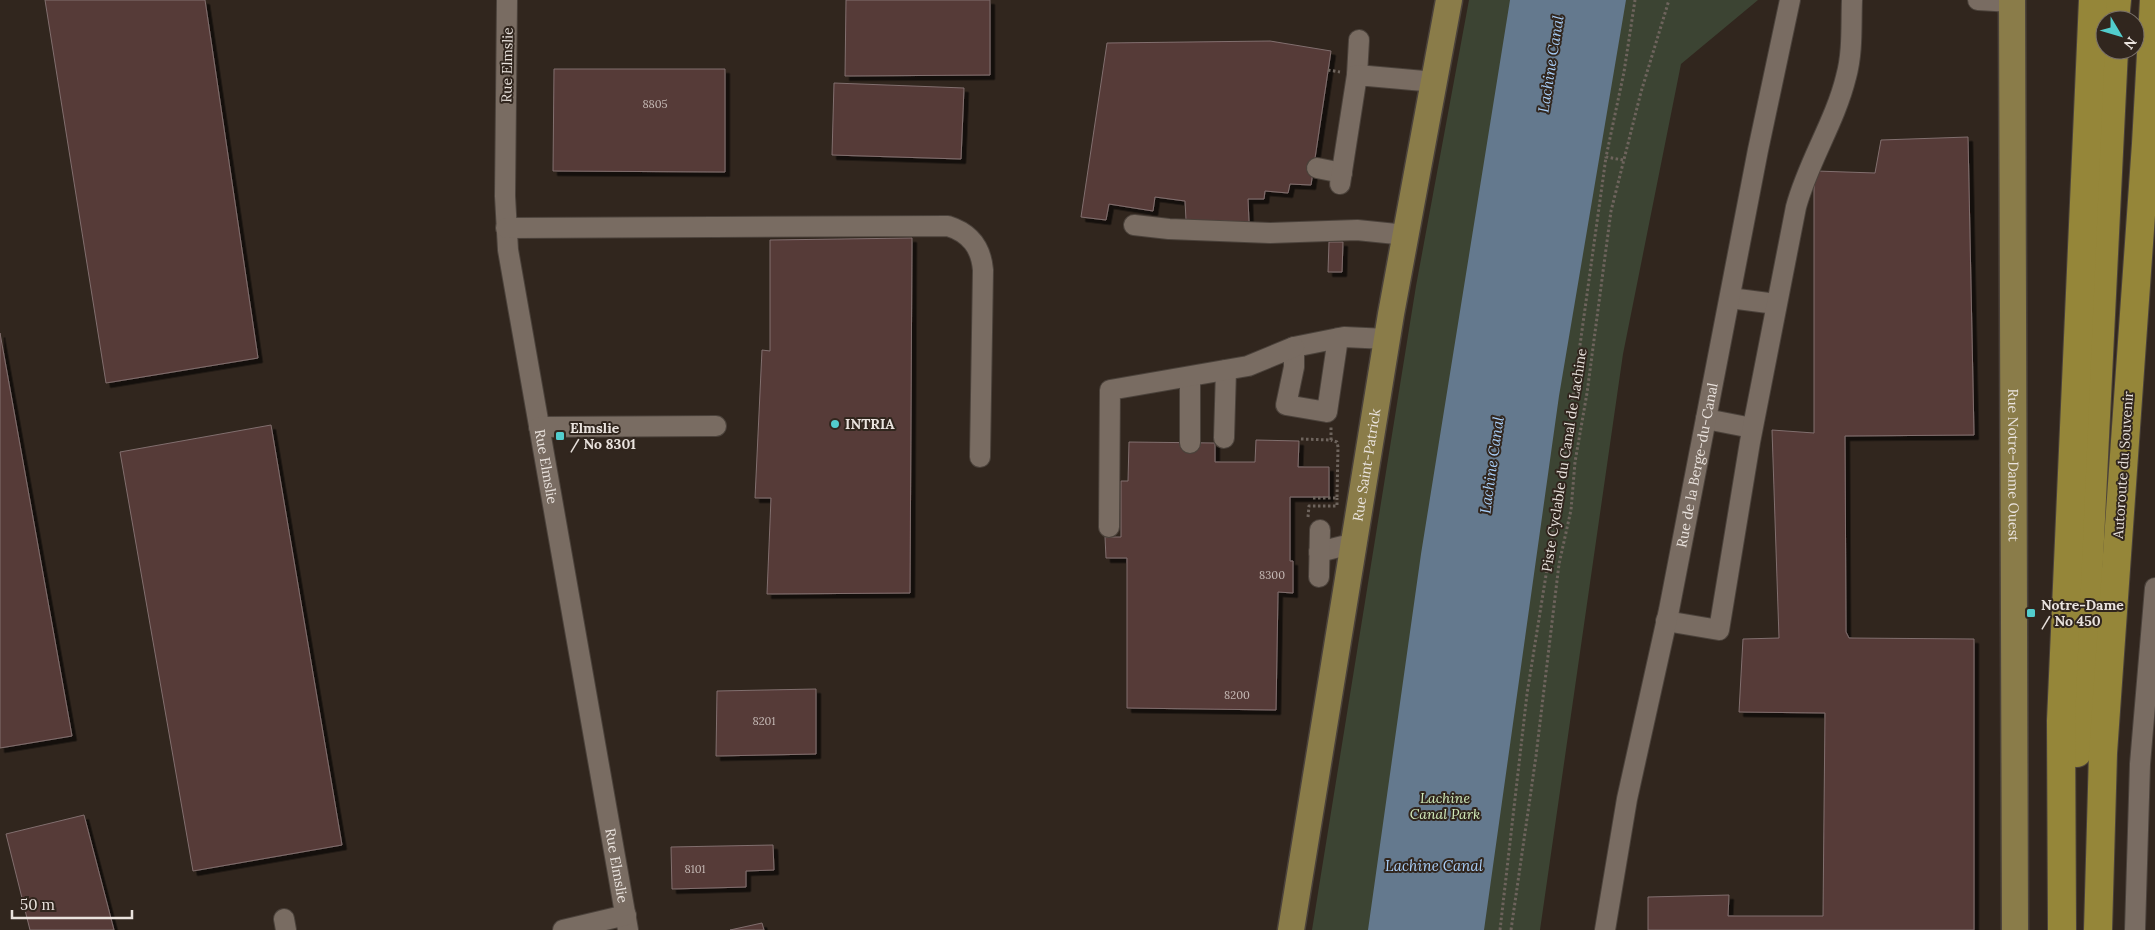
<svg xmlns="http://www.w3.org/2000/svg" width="2155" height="930" font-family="Lora,serif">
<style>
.green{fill:#3c4433}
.water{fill:#64798e}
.building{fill:#573a39;stroke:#816f6e;filter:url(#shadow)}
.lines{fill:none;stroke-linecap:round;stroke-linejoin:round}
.minor-casing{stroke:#4b423b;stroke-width:22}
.major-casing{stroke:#4b423b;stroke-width:29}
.highway-casing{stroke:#4b423b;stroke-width:30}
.path{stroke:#6e645d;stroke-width:3;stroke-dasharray:2.5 2.5;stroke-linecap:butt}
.minor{stroke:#796c62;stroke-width:20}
.major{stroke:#8a7c49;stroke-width:26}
.highway{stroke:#958639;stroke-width:28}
.poi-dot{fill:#52cdcd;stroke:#31261e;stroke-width:2}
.labels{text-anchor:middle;stroke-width:4;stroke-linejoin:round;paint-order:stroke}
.number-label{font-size:11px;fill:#c5b9b5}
.street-label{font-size:14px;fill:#eae3de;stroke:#31261e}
.poi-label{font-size:14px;font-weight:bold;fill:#eae3de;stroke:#31261e;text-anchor:start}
.park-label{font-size:14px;font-style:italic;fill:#d1ebb9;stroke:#31261e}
.water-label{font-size:15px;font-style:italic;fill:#a9cff9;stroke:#31261e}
</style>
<defs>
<filter id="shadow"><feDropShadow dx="4.5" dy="4.5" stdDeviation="0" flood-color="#0009"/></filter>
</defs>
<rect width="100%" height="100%" fill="#31261e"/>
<!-- green -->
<polygon class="green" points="1469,0 1758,0 1681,64 1623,354 1540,930 1312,930 1416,286"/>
<!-- water -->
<polygon class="water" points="1510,0 1626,0 1559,396 1484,930 1368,930 1421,554"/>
<!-- building -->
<g class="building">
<polygon points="45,0 205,0 258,358 106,383"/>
<polygon points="846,0 990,0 990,75 845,76"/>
<polygon points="1270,41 1331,51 1311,185 1290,184 1288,193 1265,191 1264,199 1248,199 1249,222 1186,220 1185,201 1155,197 1153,211 1109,204 1106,220 1081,217 1107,43"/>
<polygon points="554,69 725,69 725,172 553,171"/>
<polygon points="834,83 964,88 961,159 832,155"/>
<polygon points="1968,137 1974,435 1845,436 1846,632 1849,638 1974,639 1974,930 1648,930 1648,897 1729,895 1728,916 1823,916 1825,713 1739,712 1743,639 1779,638 1772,430 1814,433 1814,181 1816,171 1875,173 1881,140"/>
<polygon points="912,238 910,593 767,594 771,498 755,498 762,350 770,351 770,240"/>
<polygon points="1329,242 1343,242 1342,272 1328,272"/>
<polygon points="0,333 72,736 0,748"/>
<polygon points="271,425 342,845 193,871 120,452"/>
<polygon points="1256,440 1299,441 1298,467 1329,467 1329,497 1290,497 1290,561 1293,561 1293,593 1278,592 1276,710 1127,708 1127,558 1106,558 1105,537 1121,537 1121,481 1128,481 1129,442 1215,443 1215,462 1255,462"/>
<polygon points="816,689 816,754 716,756 717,691"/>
<polygon points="84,815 114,930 30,930 6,834"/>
<polygon points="773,845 774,870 746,871 746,887 672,889 671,847"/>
<polygon points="762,923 764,930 730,930"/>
</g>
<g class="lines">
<!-- minor casing -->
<g class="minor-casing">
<g id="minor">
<path id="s1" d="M507 0 505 196 508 250 628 930"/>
<polyline points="1978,0 2012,2"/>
<polyline points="1357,75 1359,40"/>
<polyline points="1317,168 1342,173"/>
<polyline points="1340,184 1357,75 1435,82"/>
<polyline points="1134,225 1169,229 1270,233 1357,230 1406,235"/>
<path d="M506 228 948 226C970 233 981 247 983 270L980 457"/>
<polyline points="1730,298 1776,304"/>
<polyline points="1338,338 1327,412 1286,405 1294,367 1294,347 1344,337 1387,339"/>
<polyline points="1706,419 1752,428"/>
<polyline points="539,427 716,426"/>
<polyline points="1224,438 1226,370"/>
<polyline points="1190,443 1190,377"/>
<polyline points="1109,527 1110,390 1248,366 1294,347"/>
<polyline points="1319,552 1343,546 1353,546"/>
<polyline points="1319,577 1320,530"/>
<path d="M1666 621 1719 630 1750 442 1796 207C1808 162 1835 122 1846 77 1853 52 1851 25 1852 0"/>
<polyline points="284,919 286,930"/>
<polyline points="563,930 626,915"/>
<path id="s2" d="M1605 930 1627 799 1669 610 1758 150 1790 0"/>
<polyline points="2135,930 2140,764 2155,588"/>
</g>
</g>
<!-- major casing -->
<g class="major-casing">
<g id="major">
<path id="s3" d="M2012 0 2015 930"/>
<path id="s4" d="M1291 930 1391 314 1449 0"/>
</g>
</g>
<!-- highway casing -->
<g class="highway-casing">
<g id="highway">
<polyline points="2115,20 2117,0"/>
<polyline points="2077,753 2087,600 2114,50"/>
<polyline points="2062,930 2061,721 2093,0"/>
<polyline points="2098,930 2103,753 2146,144 2154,0"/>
</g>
</g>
<!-- path -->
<g class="path">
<polyline points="1328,70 1340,72"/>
<polyline points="1623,160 1606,157 1624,72 1635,0"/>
<polyline points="1301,439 1331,440 1331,427"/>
<polyline points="1313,498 1337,498 1338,447 1337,442 1331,440"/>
<polyline points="1308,517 1309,506 1337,506 1337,498"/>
<polyline points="1500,930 1527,694 1562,475 1606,157"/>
<polyline points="1511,930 1536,756 1559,564 1571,510 1575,462 1587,393 1611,211 1641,92 1669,0"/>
</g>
<!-- minor -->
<use href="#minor" class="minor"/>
<!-- major -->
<use href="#major" class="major"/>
<!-- highway -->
<use href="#highway" class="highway"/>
</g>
<!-- markers -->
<g class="poi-dot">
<circle cx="835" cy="424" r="5"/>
<rect x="555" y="431" width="10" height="10" rx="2.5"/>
<rect x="2026" y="608" width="10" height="10" rx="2.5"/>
</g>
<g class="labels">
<!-- number labels -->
<g class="number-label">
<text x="655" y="108">8805</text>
<text x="1272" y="579">8300</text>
<text x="1237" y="699">8200</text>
<text x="764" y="725">8201</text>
<text x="695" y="873">8101</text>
</g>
<!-- street labels -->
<g class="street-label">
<text transform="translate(507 65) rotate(-89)" y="5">Rue Elmslie</text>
<text transform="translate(1564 460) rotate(-81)" y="5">Piste Cyclable du Canal de Lachine</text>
<text dy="5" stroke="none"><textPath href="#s4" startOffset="471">Rue Saint-Patrick</textPath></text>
<text dy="5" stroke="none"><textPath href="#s2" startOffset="474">Rue de la Berge-du-Canal</textPath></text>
<text dy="5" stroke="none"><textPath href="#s3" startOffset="465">Rue Notre-Dame Ouest</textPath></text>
<text transform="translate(2123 465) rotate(-86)" y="5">Autoroute du Souvenir</text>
<text dy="5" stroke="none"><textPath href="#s1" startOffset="470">Rue Elmslie</textPath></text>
<text dy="5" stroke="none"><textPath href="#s1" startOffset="875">Rue Elmslie</textPath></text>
</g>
<!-- poi labels -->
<g class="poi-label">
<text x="845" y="429">INTRIA</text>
<text x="570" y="433">Elmslie<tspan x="570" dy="16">/ No 8301</tspan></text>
<text x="2041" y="610">Notre-Dame<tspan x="2041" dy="16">/ No 450</tspan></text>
</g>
<!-- park labels -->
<g class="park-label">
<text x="1445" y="803">Lachine<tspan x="1445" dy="16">Canal Park</tspan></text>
</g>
<!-- water labels -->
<g class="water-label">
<text transform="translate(1551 64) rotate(-81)" y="5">Lachine Canal</text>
<text transform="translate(1492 465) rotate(-82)" y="5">Lachine Canal</text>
<text x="1434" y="871">Lachine Canal</text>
</g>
</g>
<!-- north arrow -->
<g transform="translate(2120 35) rotate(128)"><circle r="24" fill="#31261e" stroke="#7b726b"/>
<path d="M0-4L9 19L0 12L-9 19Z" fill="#52cdcd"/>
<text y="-8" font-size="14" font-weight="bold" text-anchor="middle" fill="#eae3de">N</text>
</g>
<!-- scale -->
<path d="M12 910v8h120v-8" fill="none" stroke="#eae3de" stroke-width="2.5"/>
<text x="20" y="910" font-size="15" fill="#eae3de" stroke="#31261e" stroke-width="4" paint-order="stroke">50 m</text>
</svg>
